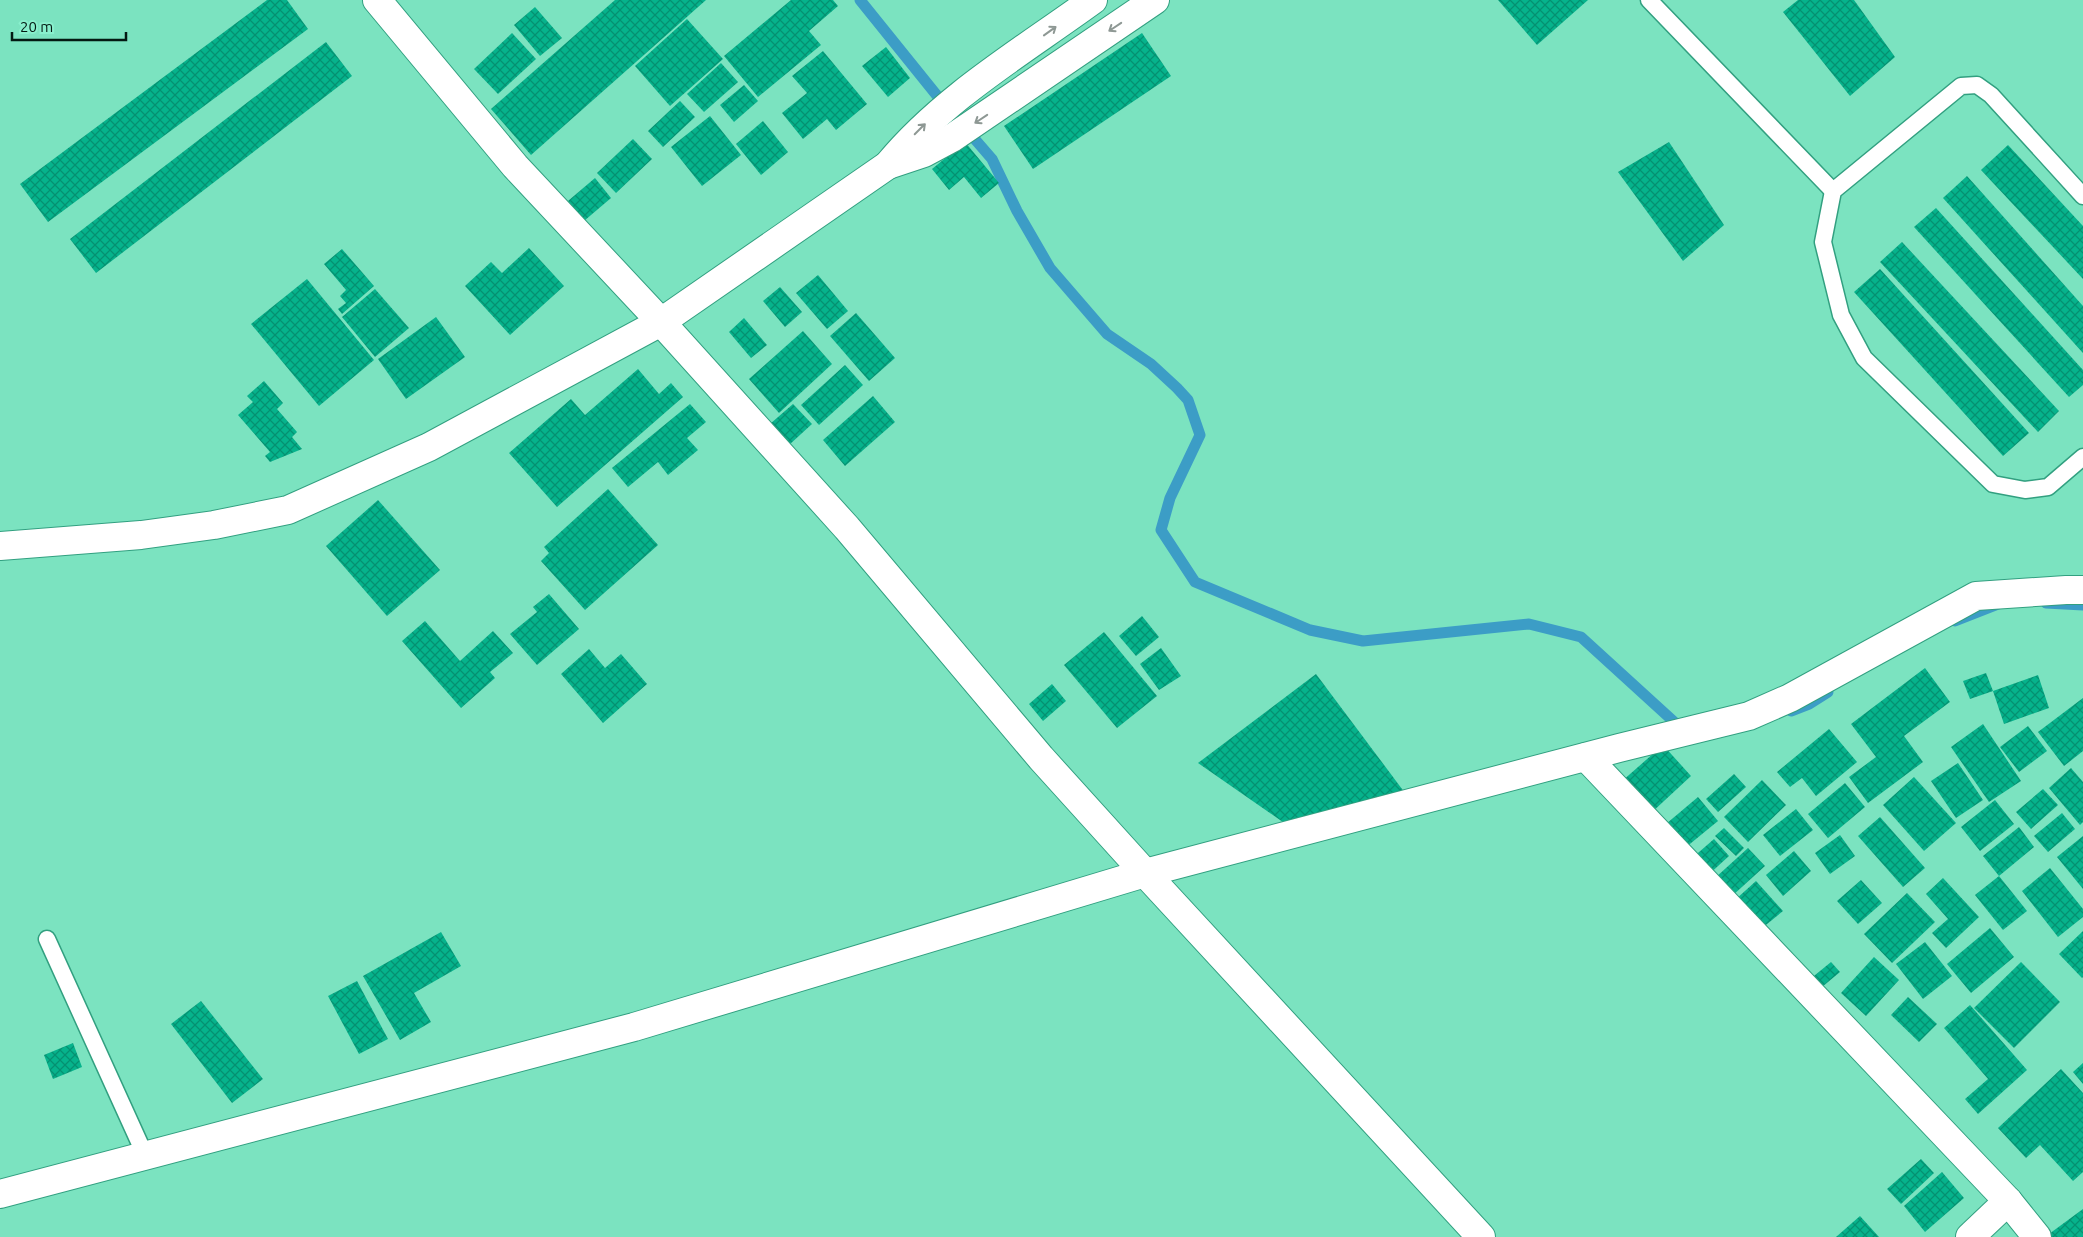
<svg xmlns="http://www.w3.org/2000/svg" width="2083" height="1237" font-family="Ubuntu,sans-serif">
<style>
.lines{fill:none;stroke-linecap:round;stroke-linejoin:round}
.stream{stroke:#3c9dc6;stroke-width:11}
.building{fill:url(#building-cross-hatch)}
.service-casing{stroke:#32a080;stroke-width:19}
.minor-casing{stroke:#32a080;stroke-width:30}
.tertiary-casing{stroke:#32a080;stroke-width:30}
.primary-casing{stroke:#32a080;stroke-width:30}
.service{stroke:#fff;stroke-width:16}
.minor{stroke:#fff;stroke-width:28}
.tertiary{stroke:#fff;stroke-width:28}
.primary{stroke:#fff;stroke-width:28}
.oneway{stroke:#8e9894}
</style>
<defs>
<pattern id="building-cross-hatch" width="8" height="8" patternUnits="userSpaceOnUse" patternTransform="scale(1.25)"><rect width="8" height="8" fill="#06b38c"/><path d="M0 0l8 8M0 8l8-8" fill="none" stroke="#059171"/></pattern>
</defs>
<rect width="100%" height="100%" fill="#7be3c0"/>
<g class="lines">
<!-- stream -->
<g class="stream">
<polyline points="860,0 947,108"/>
<polyline points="966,129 992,159 1017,211 1050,268 1107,334 1151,364 1177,388 1188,400 1200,435 1170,498 1161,530 1195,582 1310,630 1363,641 1529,624 1581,637 1683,730"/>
<polyline points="2046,603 2083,605"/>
<polyline points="1955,621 2001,603"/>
<polyline points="1791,711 1809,704 1828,692"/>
</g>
</g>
<!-- building -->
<g class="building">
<polygon points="267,0 287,0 308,29 48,222 20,184"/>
<polygon points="615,0 706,0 531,155 491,109"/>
<polygon points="791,0 833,0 838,6 809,31 821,45 758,97 724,56"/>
<polygon points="1498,0 1588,0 1537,45"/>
<polygon points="1798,0 1854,0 1895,57 1850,96 1783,12"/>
<polygon points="535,7 562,38 540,56 514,25"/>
<polygon points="687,19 723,59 670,106 635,66"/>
<polygon points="512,33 536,59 498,94 474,69"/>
<polygon points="1142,33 1171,76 1033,169 1004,126"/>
<polygon points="326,42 352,76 96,273 70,239"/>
<polygon points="886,47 910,78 888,97 862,66"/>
<polygon points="823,51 867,104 836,130 827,119 803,139 782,113 807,93 792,76"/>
<polygon points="721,63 738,82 704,112 687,94"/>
<polygon points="744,85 758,101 734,122 720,105"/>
<polygon points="680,101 695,117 663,147 648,131"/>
<polygon points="710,116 741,155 702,186 671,147"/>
<polygon points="763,121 788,152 761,175 736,144"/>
<polygon points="633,139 652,159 616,193 597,173"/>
<polygon points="965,142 999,183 981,198 964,177 949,190 932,169"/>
<polygon points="1669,142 1724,225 1683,261 1618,172"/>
<polygon points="2008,145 2083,226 2083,279 1981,170"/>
<polygon points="1967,176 2083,306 2083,353 1943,198"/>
<polygon points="595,178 611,198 584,221 568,201"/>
<polygon points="1936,208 2083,370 2083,385 2069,397 1914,227"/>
<polygon points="1902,242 2059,411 2038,432 1880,262"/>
<polygon points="529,248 564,286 510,335 465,286 491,262 502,273"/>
<polygon points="342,249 374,286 342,314 338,309 346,303 340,296 346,290 324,264"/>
<polygon points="1880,269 2029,433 2003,456 1854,292"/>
<polygon points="818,275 848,311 827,329 796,293"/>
<polygon points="307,279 374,360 319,406 251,324"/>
<polygon points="780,287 802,312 785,327 763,301"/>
<polygon points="375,289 409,328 375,357 342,317"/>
<polygon points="856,313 895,358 869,381 830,336"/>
<polygon points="436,317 465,357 406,399 378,359"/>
<polygon points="744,318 767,345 751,358 729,332"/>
<polygon points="803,331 832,364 779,413 749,379"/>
<polygon points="845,365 863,385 819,425 801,405"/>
<polygon points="638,369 659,394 671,383 683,397 557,507 509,453 571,399 585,415"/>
<polygon points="264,381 283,403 277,409 297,432 292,437 302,449 270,462 265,456 270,452 238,415 253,402 247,396"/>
<polygon points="873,396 895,422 845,466 823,440"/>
<polygon points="690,404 706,422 687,438 698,450 668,475 658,462 628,487 612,468"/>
<polygon points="793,404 812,424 789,445 770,424"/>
<polygon points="608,489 658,545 585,610 541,561 549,553 544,547"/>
<polygon points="378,500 440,570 387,616 326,546"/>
<polygon points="549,594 579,629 537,665 510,634 537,612 533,607"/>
<polygon points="1142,616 1159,637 1136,656 1119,636"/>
<polygon points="425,621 460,661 493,631 513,653 490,672 495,678 461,708 402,641"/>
<polygon points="1104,632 1157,696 1117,728 1064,665"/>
<polygon points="1161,648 1181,676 1159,690 1140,664"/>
<polygon points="589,649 605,668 621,654 647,684 603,723 561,674"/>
<polygon points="1925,668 1950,702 1904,736 1923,762 1868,803 1849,777 1876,757 1851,724"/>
<polygon points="1986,673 1993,691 1970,699 1963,681"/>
<polygon points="1316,674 1405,793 1290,827 1198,763"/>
<polygon points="2038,675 2049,708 2004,724 1993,691"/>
<polygon points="1052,684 1066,701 1043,721 1029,704"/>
<polygon points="2083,698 2083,751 2064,766 2038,732"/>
<polygon points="1983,724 2021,781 1989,802 1951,747"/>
<polygon points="2028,726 2047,751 2019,772 2000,747"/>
<polygon points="1829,729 1857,762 1816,796 1802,778 1790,787 1777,772"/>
<polygon points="1663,745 1691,776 1650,814 1621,782"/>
<polygon points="1958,763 1983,800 1956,818 1931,781"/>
<polygon points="2071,768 2083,782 2083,822 2080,825 2049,788"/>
<polygon points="1734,774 1746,787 1718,812 1706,799"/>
<polygon points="1914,777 1956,823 1924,851 1883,805"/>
<polygon points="1762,780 1786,805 1748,842 1724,817"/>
<polygon points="1845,783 1865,807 1828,838 1808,814"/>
<polygon points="2043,789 2058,805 2031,829 2016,812"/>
<polygon points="1698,797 1718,821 1685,848 1666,824"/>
<polygon points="1995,800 2014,824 1980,851 1961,827"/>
<polygon points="1796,809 1813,830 1780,856 1763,835"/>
<polygon points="2062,813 2075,829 2048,852 2034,836"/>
<polygon points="1880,817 1925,868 1903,887 1858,836"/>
<polygon points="2019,827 2034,847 1999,876 1983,856"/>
<polygon points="1724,828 1744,848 1736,856 1715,836"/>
<polygon points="1840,835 1855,856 1830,874 1815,853"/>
<polygon points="2083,836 2083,889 2057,857"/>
<polygon points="1714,839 1729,856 1706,877 1690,860"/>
<polygon points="1748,848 1765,866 1732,896 1715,878"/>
<polygon points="1794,851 1811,871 1783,896 1766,875"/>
<polygon points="2050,868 2083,909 2083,917 2058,937 2022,891"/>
<polygon points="1999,876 2027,911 2003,930 1975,895"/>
<polygon points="1943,878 1979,917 1946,948 1932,933 1948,919 1926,894"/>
<polygon points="1861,880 1882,903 1858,924 1837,901"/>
<polygon points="1756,881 1783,911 1761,929 1735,900"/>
<polygon points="1907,893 1935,922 1892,963 1864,934"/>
<polygon points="1990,928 2014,957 1971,993 1947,964"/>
<polygon points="2083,931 2083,977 2082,978 2059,954"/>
<polygon points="441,932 461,966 414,993 431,1022 400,1040 363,976"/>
<polygon points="1925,942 1952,976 1923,999 1896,964"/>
<polygon points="1874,957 1899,980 1866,1016 1841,993"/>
<polygon points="1831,962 1840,972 1822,987 1814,976"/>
<polygon points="2021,962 2060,1002 2014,1048 1974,1008"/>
<polygon points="357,981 388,1039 359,1054 328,996"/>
<polygon points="1908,997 1937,1024 1919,1042 1891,1015"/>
<polygon points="201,1001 263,1079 232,1103 171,1024"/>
<polygon points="1970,1005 2027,1070 1978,1114 1965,1099 1988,1079 1944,1028"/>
<polygon points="73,1043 82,1067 53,1079 44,1055"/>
<polygon points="2083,1063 2083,1084 2073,1072"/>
<polygon points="2061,1069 2083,1093 2083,1172 2073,1181 2040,1145 2026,1158 1998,1128"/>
<polygon points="1921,1159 1934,1173 1901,1204 1887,1189"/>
<polygon points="1942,1172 1964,1198 1925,1232 1904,1206"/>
<polygon points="2083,1209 2083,1237 2051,1237 2049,1234"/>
<polygon points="1860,1216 1879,1237 1836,1237"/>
</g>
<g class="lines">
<!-- service casing -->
<g class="service-casing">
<g id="service">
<polyline points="1649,0 1833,191"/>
<polyline points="2083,196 1991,95 1977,85 1961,86 1833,191 1823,242 1841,315 1864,358 1993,484 2025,490 2048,487 2083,457"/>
<polyline points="47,939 145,1155"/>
</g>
</g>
<!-- minor casing -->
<g class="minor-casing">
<g id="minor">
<polyline points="1586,757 2008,1201 2037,1237"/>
<polyline points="0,1194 634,1027 1145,873 1619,748 1749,716 1790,698 1976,596 2066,590 2083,590"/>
<polyline points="1970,1237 2008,1201"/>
</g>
</g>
<!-- tertiary casing -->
<g class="tertiary-casing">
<polyline id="tertiary" points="377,0 515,166 661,322 847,528 1041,758 1145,873 1481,1237"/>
</g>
<!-- primary casing -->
<g class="primary-casing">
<g id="primary">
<polyline points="888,165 924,153 952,138 1155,0"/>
<path d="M0 546 141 535 214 525 288 510 429 447 661 322 888 165C943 98 1023 51 1093 0"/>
</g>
</g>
<!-- service -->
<use href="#service" class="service"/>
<!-- minor -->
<use href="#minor" class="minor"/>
<!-- tertiary -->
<use href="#tertiary" class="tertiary"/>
<!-- primary -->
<use href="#primary" class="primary"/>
</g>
<!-- one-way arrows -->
<defs><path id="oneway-shaft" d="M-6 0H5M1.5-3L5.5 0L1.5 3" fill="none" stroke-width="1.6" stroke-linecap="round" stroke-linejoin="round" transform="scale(1.25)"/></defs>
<g class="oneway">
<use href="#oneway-shaft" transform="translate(1115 27) rotate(146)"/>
<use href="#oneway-shaft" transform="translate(1050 31) rotate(-36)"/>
<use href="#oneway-shaft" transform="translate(981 119) rotate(146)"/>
<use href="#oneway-shaft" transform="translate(920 129) rotate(-45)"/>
</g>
<!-- scale -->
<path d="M12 32v8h114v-8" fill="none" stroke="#031912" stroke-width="2.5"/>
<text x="20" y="32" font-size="15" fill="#031912" stroke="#89f0cd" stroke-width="4" paint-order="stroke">20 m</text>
</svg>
